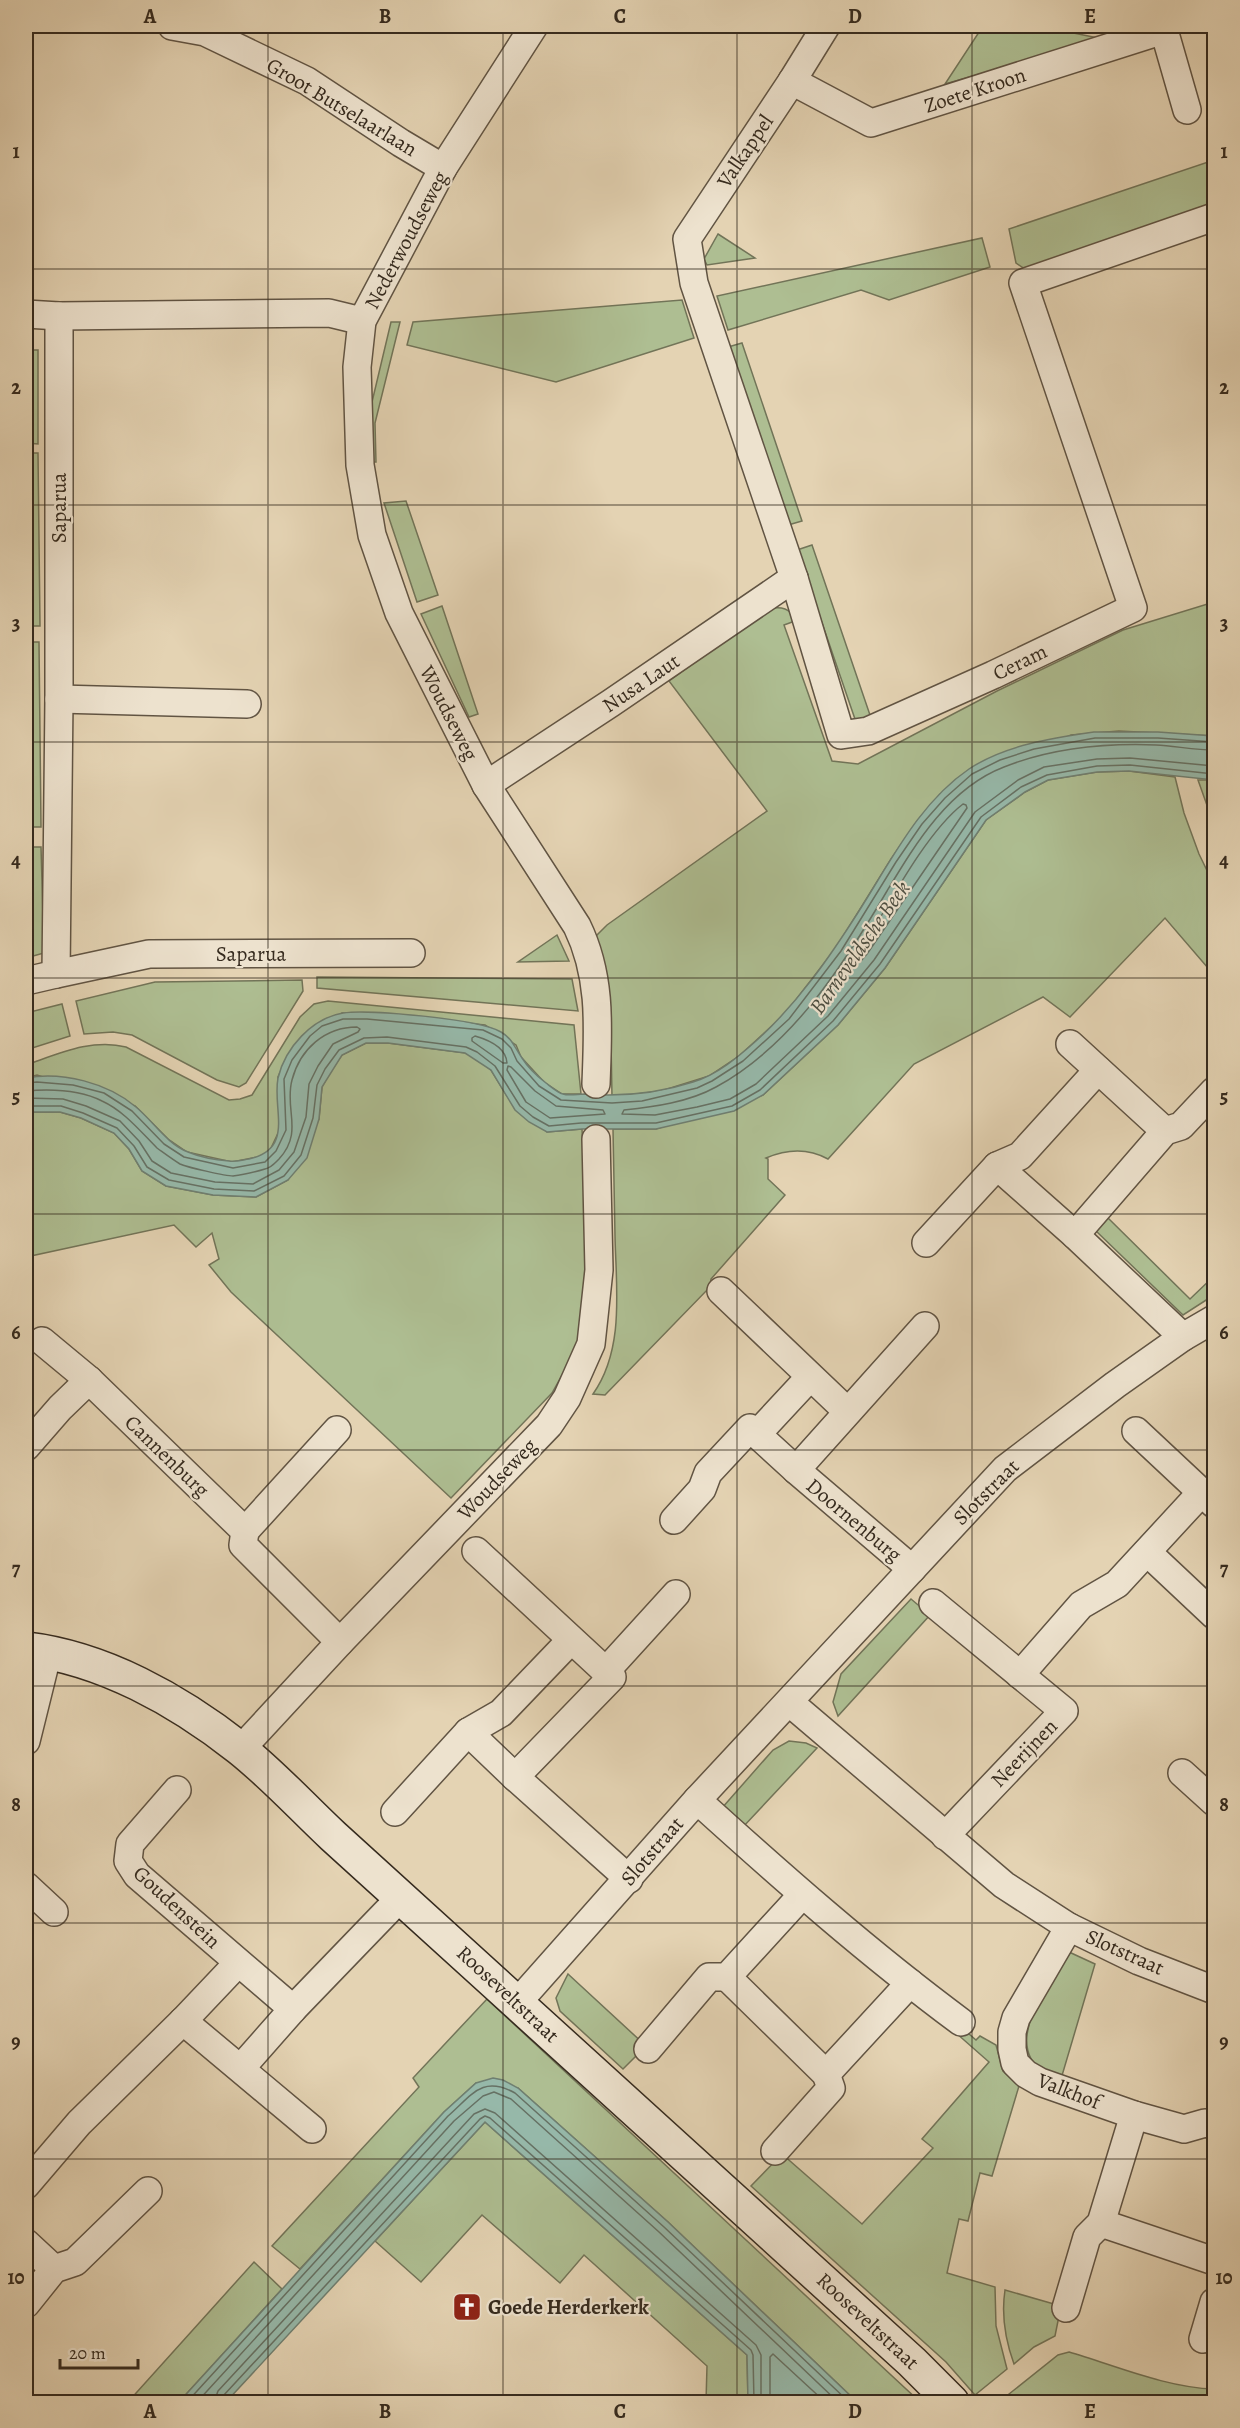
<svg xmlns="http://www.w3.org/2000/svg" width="1240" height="2428" font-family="Alegreya,serif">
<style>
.green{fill:#aebe92;stroke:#727458;stroke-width:1.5}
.water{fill:#96b8a9;stroke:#6f7f71;stroke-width:1.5}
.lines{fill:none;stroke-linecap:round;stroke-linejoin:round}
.shore{stroke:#667164;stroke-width:1.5}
.street-casing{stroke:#615443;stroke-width:30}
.secondary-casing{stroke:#352a1e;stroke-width:36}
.street{stroke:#ede2ce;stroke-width:27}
.secondary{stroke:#ede2ce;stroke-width:33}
.grid{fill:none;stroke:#352a1e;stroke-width:1.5;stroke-opacity:0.55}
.labels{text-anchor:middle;stroke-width:4.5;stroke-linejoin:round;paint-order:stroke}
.street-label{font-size:21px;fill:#352a1e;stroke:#ede2ce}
.poi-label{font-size:21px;font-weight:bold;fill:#352a1e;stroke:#ede2ce;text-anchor:start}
.water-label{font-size:22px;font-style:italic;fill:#4d4e41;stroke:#ede2ce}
.neatline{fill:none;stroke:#352a1e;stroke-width:2}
.grid-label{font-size:20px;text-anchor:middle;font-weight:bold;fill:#352a1e}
</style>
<rect width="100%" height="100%" fill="#e4d3b3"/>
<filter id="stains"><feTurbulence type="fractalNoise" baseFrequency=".00333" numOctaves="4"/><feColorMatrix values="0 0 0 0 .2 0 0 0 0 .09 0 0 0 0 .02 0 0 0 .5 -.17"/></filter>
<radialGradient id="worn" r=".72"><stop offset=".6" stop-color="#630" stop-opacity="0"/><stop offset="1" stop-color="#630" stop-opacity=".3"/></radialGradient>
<!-- green -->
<g class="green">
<polygon points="983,26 1039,26 1103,39 945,84"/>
<polygon points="1214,160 1214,205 1028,271 1016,263 1009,229"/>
<polygon points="718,234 755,258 707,265 704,259"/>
<polygon points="982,238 990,267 889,300 861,290 728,330 717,296"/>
<polygon points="682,300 694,338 556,382 407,345 413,322"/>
<polygon points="391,322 400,322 375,423 376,462 370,462 367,423"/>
<polygon points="742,343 802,521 788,525 728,347"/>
<polygon points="26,350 38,350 38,444 26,443"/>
<polygon points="26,453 38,453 40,626 26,626"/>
<polygon points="406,501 438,595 417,602 384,503"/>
<polygon points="812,545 871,718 856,722 797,550"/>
<path d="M1214 602V736L1119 731 1071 735 940 794 918 820 891 859 836 948 784 1015 739 1056 709 1076 661 1091 612 1097 611 1041 605 968 595 937 607 925 767 811 669 681 769 609C780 606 792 608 795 621L784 625 832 761 858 764 997 691 1123 630Z"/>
<polygon points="442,606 478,714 469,717 421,614"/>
<polygon points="26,642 39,642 41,827 26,827"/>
<path d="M1129 771 1175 777 1184 813 1199 854 1214 885V975L1165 918 1070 1017 1043 997 914 1064 828 1159C808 1148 787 1149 766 1158L768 1159V1179L785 1195 711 1279 710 1287 605 1395 593 1394C625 1349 616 1287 615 1236 614 1200 614 1165 613 1129H656L763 1095 838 1025 885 968 986 820 1025 792 1048 780 1097 772Z"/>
<polygon points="1198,780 1214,780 1214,825"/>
<polygon points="26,847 41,847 44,953 26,958"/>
<polygon points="557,935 569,961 518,962"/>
<polygon points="317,977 572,979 578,1011 317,988"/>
<polygon points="302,980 303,991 246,1083 239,1087 217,1080 132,1035 113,1032 84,1034 76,1001 155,982"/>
<path d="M328 1001 574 1025 581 1094H562L544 1082 521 1057 516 1045 485 1025 367 1013H342L287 1057 278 1077 280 1129 271 1148 263 1156 232 1162 187 1152 168 1139 135 1106 37 1075 26 1078V1065C58 1054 92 1038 126 1047L229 1100 240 1099 252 1095 300 1017 314 1004Z"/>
<polygon points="62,1004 70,1036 26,1050 26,1013"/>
<polygon points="366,1043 388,1043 466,1053 474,1057 491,1070 507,1096 547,1132 582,1129 586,1209 586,1307 580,1343 552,1393 451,1498 231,1292 209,1265 219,1259 212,1233 196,1247 174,1225 26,1257 26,1112 60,1112 81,1118 114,1133 129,1149 142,1171 166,1186 213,1195 256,1197 288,1180 319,1119 322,1087 330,1072 342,1055"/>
<polygon points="1108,1218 1190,1299 1214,1276 1214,1295 1183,1315 1096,1231"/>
<polygon points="911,1599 930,1615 838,1716 833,1702 841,1674"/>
<polygon points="789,1741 806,1743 817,1748 743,1827 722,1808 773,1750"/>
<path d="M1069 1952 1095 1964 1061 2079C1055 2076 1048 2075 1043 2072 1001 2042 1051 1983 1069 1952Z"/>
<polygon points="568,1974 646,2046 623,2069 560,2011 556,1998"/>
<polygon points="487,1999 920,2402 857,2402 668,2222 518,2088 476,2083 444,2112 300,2269 272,2246 419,2087 413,2078"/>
<polygon points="961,2027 976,2040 980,2036 996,2045 1003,2071 1019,2086 992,2176 980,2173 968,2221 959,2219 947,2273 995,2287 996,2326 1007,2369 975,2395 946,2362 751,2186 782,2154 862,2224 933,2148 922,2139 989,2062 956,2033"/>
<polygon points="485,2122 747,2355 748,2402 706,2402 707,2366 584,2255 560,2283 482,2215 421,2282 375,2241"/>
<polygon points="254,2262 282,2289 179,2402 128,2402"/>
<path d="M1005 2290 1061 2306 1055 2336 1034 2347 1014 2364C1005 2339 1001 2316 1005 2290Z"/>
<path d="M1069 2352C1114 2365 1167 2388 1214 2389V2402H1101L1070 2397 1050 2402H999L1058 2355Z"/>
</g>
<!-- water -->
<g class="water">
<path d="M1094 732H1158L1214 736V780L1129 771 1097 772 1048 780 1025 792 986 820 885 968 838 1025 763 1095 734 1111 656 1129H582L547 1132 529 1122 515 1110 491 1070 465 1053 388 1043H366L342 1055 322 1087 319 1119 307 1158 288 1180 256 1197 213 1195 166 1186 142 1171 129 1149 114 1133 81 1118 60 1112H26V1078C62 1071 108 1083 136 1107 153 1121 167 1144 188 1152 200 1157 216 1160 229 1161 236 1162 242 1160 249 1159 295 1149 272 1109 278 1078 285 1048 312 1018 343 1013 369 1009 479 1019 501 1032 513 1039 514 1047 522 1058 527 1066 537 1076 546 1083 550 1086 558 1093 563 1094 569 1096 578 1094 584 1094 622 1097 656 1094 693 1082 717 1075 738 1057 756 1041 798 1003 829 958 859 911 891 861 919 803 969 769 1005 745 1053 738 1094 732Z"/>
<polygon points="493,2078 503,2080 518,2088 668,2222 857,2402 748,2402 747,2355 485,2122 226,2402 179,2402 444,2112 476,2083"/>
<polygon points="1070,2397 1101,2402 1050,2402"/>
</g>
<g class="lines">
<!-- shore -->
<g class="shore">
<path d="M1214 750C1195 750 1175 746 1156 745 1104 743 1052 748 1004 767 949 788 916 843 887 891 844 964 793 1045 716 1087 689 1102 654 1107 624 1110L622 1114 655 1115 697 1107 730 1099 756 1084 828 1016 874 960 975 812 1018 780 1044 767 1097 759 1130 758 1214 766"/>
<path d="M963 804 966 805 967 808 867 954 860 962H857L856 958C884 914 923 835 963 804Z"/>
<path d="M475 1036C489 1040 506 1047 507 1063H503L472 1041V1038Z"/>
<polygon points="508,1066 511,1067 535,1091 556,1106 603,1110 605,1114 550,1118 526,1102 507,1070"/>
<polyline points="26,1083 37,1082 73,1085 104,1093 132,1111 164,1144 184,1157 233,1168 265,1162 276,1151 286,1130 284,1079 292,1060 310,1036 322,1026 343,1019 367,1019 483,1030 502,1039 511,1048 517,1061 539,1086 561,1100 612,1103 642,1101 697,1088 712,1081 743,1061 789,1019 841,951 896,862 922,824 945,798 972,774 1000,760 1034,749 1095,738 1158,738 1214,742"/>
<path d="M26 1091C49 1089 80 1090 102 1101 124 1111 140 1131 157 1148 164 1153 172 1159 180 1164 186 1167 226 1176 233 1176 243 1175 255 1172 265 1169 271 1168 275 1163 279 1159 304 1132 284 1109 292 1080 300 1049 325 1027 357 1027L360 1029 358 1032 333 1044 318 1066 309 1084 306 1117 294 1152 279 1170 253 1184 215 1182 171 1173 152 1161 139 1141 120 1121 86 1106 63 1099 26 1098"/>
<polyline points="26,1106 61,1106 83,1113 117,1128 134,1146 147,1167 169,1180 214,1189 254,1191 284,1176 301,1155 313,1118 317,1085 325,1069 339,1050 364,1038 387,1037 466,1047 477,1052 495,1066 520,1106 533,1117 549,1126 581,1123 656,1123 732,1106 760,1090 833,1021 880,964 981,817 1021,787 1047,775 1097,766 1130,765 1214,774"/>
<path d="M187 2402 448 2116C472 2095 482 2075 515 2093L664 2227 849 2402"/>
<polyline points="197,2402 454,2121 483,2096 494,2092 511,2099 659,2232 838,2402"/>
<polyline points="214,2402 218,2391 474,2114 485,2109 495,2113 756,2345 761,2355 761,2402"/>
<polyline points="222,2402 223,2396 480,2119 485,2116 490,2118 751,2350 753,2355 754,2402"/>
<polyline points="770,2402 770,2357 773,2354 825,2402"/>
</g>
<!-- street casing -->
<g class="street-casing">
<g id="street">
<polyline points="172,26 205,32 307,81 401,143 443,168"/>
<path d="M534 26 443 168 362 321 357 367 360 465 372 535 399 613 486 785 577 926C602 977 598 1029 596 1084"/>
<polyline points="826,26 792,81 687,239 694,283 794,578 841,735 868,731 993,675 1133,608 1023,283 1214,217"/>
<polyline points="1164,30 1187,110"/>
<polyline points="792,81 871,123 1164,30 1165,26"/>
<polyline points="26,314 59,316 329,313 362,321"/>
<polyline points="59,699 247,704"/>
<polyline points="486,785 611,703 794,578"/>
<polyline points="56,974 149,954 411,953"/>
<polyline points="26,981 56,974 59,699 59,316"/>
<polyline points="1070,1044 1165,1131"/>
<polyline points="997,1166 1075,1235 1183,1337"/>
<polyline points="1075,1235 1165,1131 1181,1126 1214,1091"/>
<polyline points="926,1243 997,1166 1020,1156 1098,1070"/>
<polyline points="721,1291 847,1411"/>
<polyline points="42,1341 89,1380 245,1531 243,1545 340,1642"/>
<polyline points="1136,1431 1214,1504"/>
<polyline points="757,1434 810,1377"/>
<polyline points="26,1447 60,1408 89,1380"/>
<polyline points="796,1470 925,1326"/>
<polyline points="674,1520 702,1489 708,1473 750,1428 796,1470 912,1569"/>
<polyline points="245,1531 337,1430"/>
<polyline points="476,1551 612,1677 515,1777"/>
<polyline points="1147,1552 1214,1615"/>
<polyline points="933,1603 1064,1711 945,1836"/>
<polyline points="605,1672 676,1594"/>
<polyline points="1020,1675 1081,1605 1117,1584 1201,1493"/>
<polyline points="789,1702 1004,1885 1069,1927 1139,1961 1214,1990"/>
<polyline points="468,1732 515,1777 629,1879"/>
<polyline points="26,1741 48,1652"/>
<polyline points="241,1749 340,1642 549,1425 567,1398 591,1344 599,1270 596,1139"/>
<polyline points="1182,1773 1214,1802"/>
<polyline points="177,1790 130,1844 128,1861 137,1875 293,2009"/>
<path d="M697 1800C782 1877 868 1953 961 2022"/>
<polyline points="395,1812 468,1732 501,1713 571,1640"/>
<polyline points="26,1886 54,1912"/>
<polyline points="1069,1927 1016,2018 1012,2032 1012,2049 1015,2063 1026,2074 1040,2082 1134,2115 1184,2129 1205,2123 1214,2125"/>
<polyline points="727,1977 826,2074 831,2088 775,2151"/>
<polyline points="517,2003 697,1800 1005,1469 1115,1385 1183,1337 1214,1319"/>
<polyline points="183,2021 312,2129"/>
<polyline points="648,2049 709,1977 727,1977 802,1895"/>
<polyline points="241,2068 293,2009 401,1897"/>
<polyline points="826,2074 910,1983"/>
<polyline points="26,2185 79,2123 183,2021 238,1963"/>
<polyline points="1101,2223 1214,2261"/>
<polyline points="26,2243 54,2269"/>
<polyline points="26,2304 54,2269 75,2262 148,2191"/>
<polyline points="1066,2308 1087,2237 1101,2223 1134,2115"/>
<polyline points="1203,2339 1214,2302"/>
</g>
</g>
<!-- secondary casing -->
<g class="secondary-casing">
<path id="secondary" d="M26 1649C103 1658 178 1700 239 1748 272 1774 302 1807 333 1836L912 2362 952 2402"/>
</g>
<!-- street -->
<use href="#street" class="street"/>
<!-- secondary -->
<use href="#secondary" class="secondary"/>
</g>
<!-- grid -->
<path class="grid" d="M268 26V2402M503 26V2402M737 26V2402M972 26V2402M26 269H1214M26 505H1214M26 742H1214M26 978H1214M26 1214H1214M26 1450H1214M26 1686H1214M26 1923H1214M26 2159H1214"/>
<!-- icons -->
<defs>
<g id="church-square" transform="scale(1.5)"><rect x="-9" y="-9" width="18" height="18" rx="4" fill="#8f2418" stroke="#ede2ce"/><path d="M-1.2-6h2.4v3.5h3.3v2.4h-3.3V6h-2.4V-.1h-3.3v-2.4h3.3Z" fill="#fff"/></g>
</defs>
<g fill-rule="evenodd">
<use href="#church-square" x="467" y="2307"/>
</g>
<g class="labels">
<!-- street labels -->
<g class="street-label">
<text transform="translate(975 90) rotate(-18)" y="7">Zoete Kroon</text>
<text transform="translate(342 107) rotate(31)" y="7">Groot Butselaarlaan</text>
<text transform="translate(745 151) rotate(-56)" y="7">Valkappel</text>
<text transform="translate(406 240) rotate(-62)" y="7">Nederwoudseweg</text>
<text transform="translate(59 508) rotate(-90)" y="7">Saparua</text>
<text transform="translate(1020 662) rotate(-26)" y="7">Ceram</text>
<text transform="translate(641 683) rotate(-34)" y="7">Nusa Laut</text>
<text transform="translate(449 713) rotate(63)" y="7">Woudseweg</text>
<text x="251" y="961">Saparua</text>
<text transform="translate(167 1456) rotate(44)" y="7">Cannenburg</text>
<text transform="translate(497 1479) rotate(-46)" y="7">Woudseweg</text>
<text transform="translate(986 1492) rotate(-45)" y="7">Slotstraat</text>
<text transform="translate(854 1520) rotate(40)" y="7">Doornenburg</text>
<text transform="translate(1024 1753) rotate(-46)" y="7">Neerijnen</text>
<text transform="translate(652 1851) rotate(-49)" y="7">Slotstraat</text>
<text transform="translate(177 1907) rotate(43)" y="7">Goudenstein</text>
<text transform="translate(1125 1952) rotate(24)" y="7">Slotstraat</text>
<text transform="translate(508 1994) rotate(43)" y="7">Rooseveltstraat</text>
<text transform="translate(1069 2091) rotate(21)" y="7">Valkhof</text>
<text transform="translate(868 2321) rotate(43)" y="7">Rooseveltstraat</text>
</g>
<!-- poi labels -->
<g class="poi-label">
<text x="488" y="2314">Goede Herderkerk</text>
</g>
<!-- water labels -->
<g class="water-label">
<text transform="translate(859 947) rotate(-55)" y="8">Barneveldsche Beek</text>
</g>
</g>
<!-- margin -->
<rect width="1240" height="2428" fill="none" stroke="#e4d3b3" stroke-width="66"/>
<!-- scale -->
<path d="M60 2359v9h78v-9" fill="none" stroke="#352a1e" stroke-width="3"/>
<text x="69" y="2359" font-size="18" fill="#352a1e" stroke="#ede2ce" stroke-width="4.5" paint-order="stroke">20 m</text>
<rect x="33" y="33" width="1174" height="2362" class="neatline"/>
<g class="grid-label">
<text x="150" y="23">A</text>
<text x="385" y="23">B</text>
<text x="620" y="23">C</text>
<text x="855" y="23">D</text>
<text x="1090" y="23">E</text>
<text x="16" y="158">1</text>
<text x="1224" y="158">1</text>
<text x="16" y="394">2</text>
<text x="1224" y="394">2</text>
<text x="16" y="630">3</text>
<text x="1224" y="630">3</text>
<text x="16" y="867">4</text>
<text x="1224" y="867">4</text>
<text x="16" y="1103">5</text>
<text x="1224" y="1103">5</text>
<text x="16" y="1339">6</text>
<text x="1224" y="1339">6</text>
<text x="16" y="1575">7</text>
<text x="1224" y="1575">7</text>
<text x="16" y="1811">8</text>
<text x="1224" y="1811">8</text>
<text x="16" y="2048">9</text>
<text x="1224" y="2048">9</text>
<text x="16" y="2284">10</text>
<text x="1224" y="2284">10</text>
<text x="150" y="2418">A</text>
<text x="385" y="2418">B</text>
<text x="620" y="2418">C</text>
<text x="855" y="2418">D</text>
<text x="1090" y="2418">E</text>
</g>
<rect width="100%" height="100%" filter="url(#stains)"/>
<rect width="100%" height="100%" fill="url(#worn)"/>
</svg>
